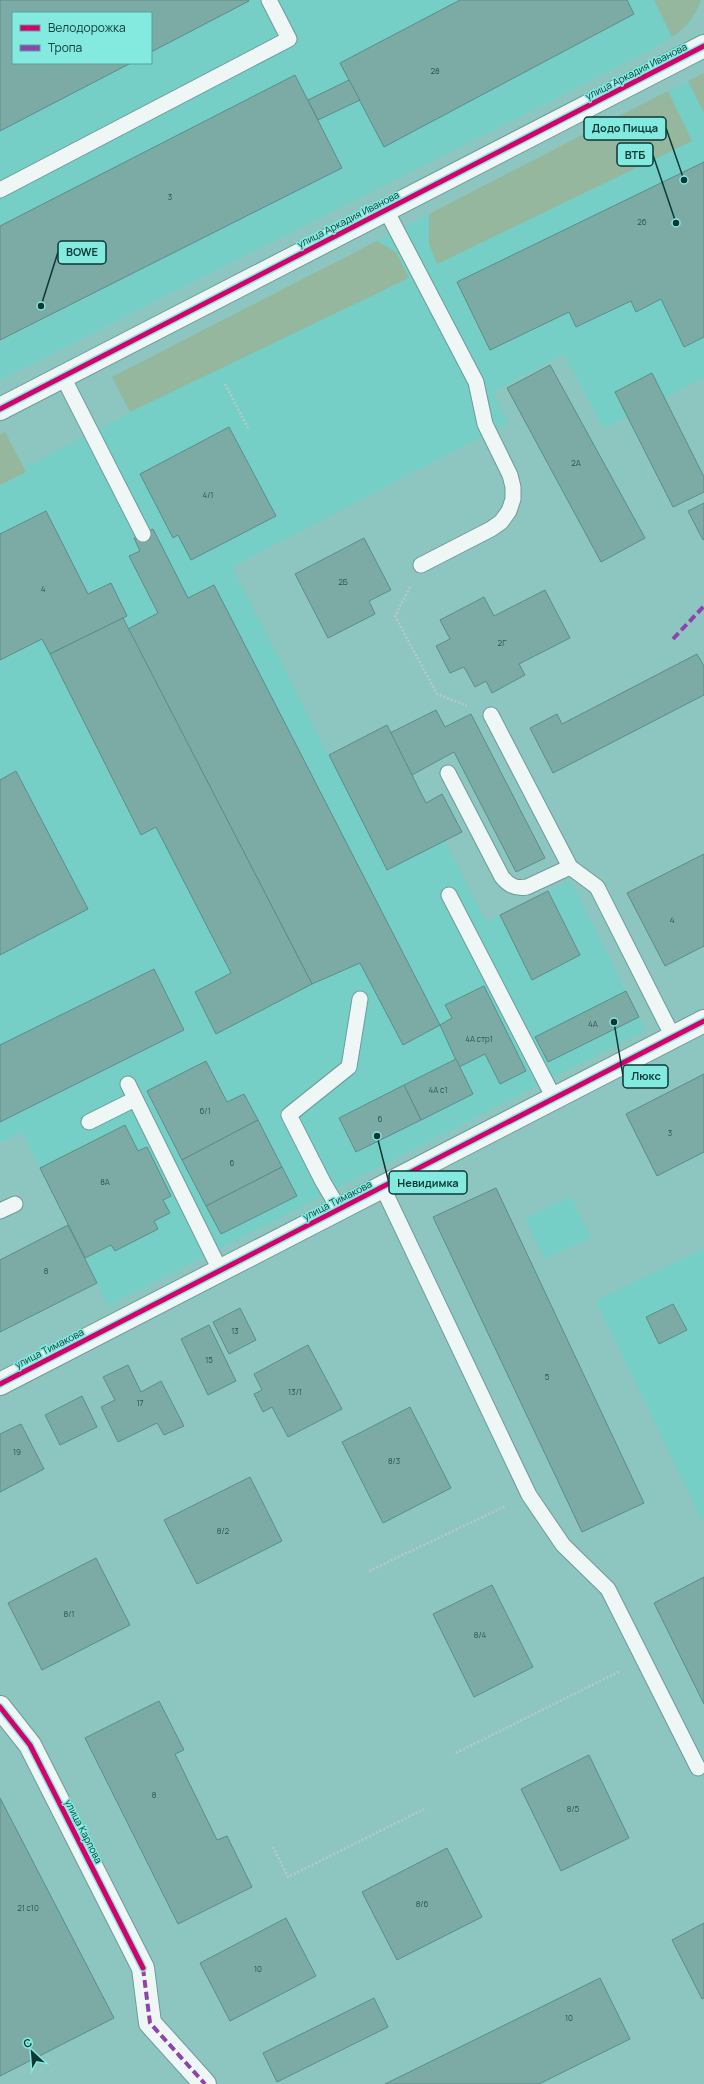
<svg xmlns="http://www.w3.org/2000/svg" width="704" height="2084" font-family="Manrope,sans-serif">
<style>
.built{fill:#75cfc6;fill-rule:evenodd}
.green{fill:#94b79d}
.building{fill:#7caba6;stroke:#5b8d89}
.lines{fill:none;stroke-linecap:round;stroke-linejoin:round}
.lane-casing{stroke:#6d9c97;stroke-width:17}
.street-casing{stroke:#6d9c97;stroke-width:24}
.secondary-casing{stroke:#6d9c97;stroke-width:24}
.path{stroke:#b7c9c7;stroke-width:2.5;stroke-dasharray:2 2;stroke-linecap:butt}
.lane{stroke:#eef6f6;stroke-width:15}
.street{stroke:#eef6f6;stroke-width:22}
.secondary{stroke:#eef6f6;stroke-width:22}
.quiet{stroke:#8e44ad;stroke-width:4;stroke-dasharray:8 4;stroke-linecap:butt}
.cycleway-casing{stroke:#84eadf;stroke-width:8}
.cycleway{stroke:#d6006c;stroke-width:5}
.labels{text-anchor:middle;stroke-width:3;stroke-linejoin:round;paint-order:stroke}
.number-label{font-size:8px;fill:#275651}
.street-label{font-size:10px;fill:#0b3935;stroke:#84eadf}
.leader{fill:none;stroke:#0b3935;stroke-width:1.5}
.callout-dot{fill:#0b3935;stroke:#84eadf;stroke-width:1.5}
.callout{fill:#84eadf;stroke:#0b3935;stroke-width:1.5}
.callout-label{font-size:11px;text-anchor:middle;font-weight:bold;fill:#0b3935}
</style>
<rect width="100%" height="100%" fill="#8dc6c0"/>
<!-- built -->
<g class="built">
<path d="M0 0H701L696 13 689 24 655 48 0 380ZM13 13H151V63H13Z"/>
<polygon points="704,73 704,378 604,429 564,354 493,392 508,423 232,567 328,755 387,725 426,802 442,794 462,832 445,841 486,922 571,880 646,1030 108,1306 22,1132 0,1143 0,435 5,432 24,468 130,413 112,377"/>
<polygon points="570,1196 591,1237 545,1260 525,1218"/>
<polygon points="704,1248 704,1524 596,1301"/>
</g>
<!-- green -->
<g class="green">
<path d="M654 0H701C695 17 687 26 672 37Z"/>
<polygon points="704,73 704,113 688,81"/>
<polygon points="668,91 692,141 437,264 429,244 429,214"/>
<polygon points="377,241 396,252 409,278 130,412 112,377"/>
<polygon points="5,432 26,472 0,485 0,435"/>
</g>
<!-- building -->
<g class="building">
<polygon points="0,0 248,0 249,1 151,52 151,13 13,13 13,63 131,63 0,131"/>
<polygon points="460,0 627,0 634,14 384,147 340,63"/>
<polygon points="295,75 342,168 0,340 0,226"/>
<polygon points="349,80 360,100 318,120 308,100"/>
<polygon points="704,162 704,337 684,347 661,299 636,312 631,301 576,327 569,312 490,350 457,282"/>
<polygon points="550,365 645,538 601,562 507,388"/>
<polygon points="652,373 704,477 704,492 673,507 615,392"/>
<polygon points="229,427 276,516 191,560 178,535 173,538 140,474"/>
<polygon points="704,503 704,539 703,540 688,511"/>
<polygon points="46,511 88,594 111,583 127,616 50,654 42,639 0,660 0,534"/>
<polygon points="153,529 188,598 214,585 440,1025 403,1045 360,963 312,984 128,629 158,613 129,556 140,551 134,538"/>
<polygon points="364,538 391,590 369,601 375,614 328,638 295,574"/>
<polygon points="545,590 570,638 519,664 525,675 492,693 486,681 475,687 464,667 450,673 436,646 450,639 440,620 484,597 494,616"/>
<polygon points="123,618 312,984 216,1034 195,992 231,973 156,827 141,835 50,654"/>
<polygon points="697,654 704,666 704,695 553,773 530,728 557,714 562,724"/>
<polygon points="436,710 445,727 471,714 545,858 516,872 454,752 412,775 390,733"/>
<polygon points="387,725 426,803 442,794 462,832 387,870 329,755"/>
<polygon points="16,771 88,909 0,955 0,780"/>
<polygon points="704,854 704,946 665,966 627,893"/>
<polygon points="548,891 580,955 532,980 500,915"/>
<polygon points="154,969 184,1030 0,1122 0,1045"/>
<polygon points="484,986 526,1071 500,1084 485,1054 459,1067 440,1025 452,1018 445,1005"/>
<polygon points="626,991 639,1017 548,1062 535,1037"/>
<polygon points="456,1059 473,1094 421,1120 404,1085"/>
<polygon points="206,1061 227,1102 244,1094 258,1120 182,1160 147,1091"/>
<polygon points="704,1074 704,1152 657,1176 626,1114"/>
<polygon points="404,1085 421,1120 356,1152 339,1118"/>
<polygon points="258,1120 282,1167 206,1206 182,1160"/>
<polygon points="125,1125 138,1151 147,1147 171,1196 163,1200 170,1213 154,1221 158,1229 115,1251 111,1245 85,1258 40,1168"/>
<polygon points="282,1167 297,1196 221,1234 206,1206"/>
<polygon points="496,1188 644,1503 582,1532 433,1217"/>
<polygon points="68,1225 97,1283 0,1332 0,1260"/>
<polygon points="673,1304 687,1330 659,1344 646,1317"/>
<polygon points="240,1308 256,1340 229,1354 213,1322"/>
<polygon points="209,1325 236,1381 208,1395 181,1339"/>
<polygon points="308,1345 342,1409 288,1437 272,1407 263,1412 254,1394 262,1390 254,1374"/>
<polygon points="128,1365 141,1392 161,1381 184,1426 164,1435 157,1423 118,1442 101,1407 115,1400 103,1377"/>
<polygon points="82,1396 97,1427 60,1445 45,1415"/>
<polygon points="410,1407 451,1488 383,1523 342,1442"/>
<polygon points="21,1424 44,1469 0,1492 0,1434"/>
<polygon points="250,1477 282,1541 197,1584 164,1520"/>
<polygon points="96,1558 130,1625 42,1670 8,1603"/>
<polygon points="704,1577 704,1704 654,1603"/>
<polygon points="492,1585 533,1667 474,1697 433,1614"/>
<polygon points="159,1701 184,1750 175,1754 217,1840 227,1836 252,1887 178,1924 85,1738"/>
<polygon points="589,1755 629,1838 561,1871 521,1789"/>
<polygon points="0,1798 114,2018 0,2076"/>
<polygon points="447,1848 482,1917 397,1960 362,1892"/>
<polygon points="286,1918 316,1976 230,2021 200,1963"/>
<polygon points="704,1923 704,1998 702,1999 672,1940"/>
<polygon points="600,1978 630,2039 539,2084 385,2084"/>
<polygon points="374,1998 388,2027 277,2082 263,2053"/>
</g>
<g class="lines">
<!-- lane casing -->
<g class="lane-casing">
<g id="lane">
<polyline points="0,190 289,39 269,0"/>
<polyline points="386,210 476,382 485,424 510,475 513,487 513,499 509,511 501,522 491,529 421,565"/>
<polyline points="63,377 143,534"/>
<polyline points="491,715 570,867 597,887 673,1037"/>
<path d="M448 773 502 877C509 886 516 889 527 887L570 867"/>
<polyline points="449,895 554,1098"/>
<polyline points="128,1084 220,1270"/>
<polyline points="89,1122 135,1099"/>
<polyline points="382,1186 529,1495 563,1545 608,1589 698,1768"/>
<polyline points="339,1209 323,1182 289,1115 349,1067 360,999"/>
<polyline points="0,1211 15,1204"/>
</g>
</g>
<!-- street casing -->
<g class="street-casing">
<g id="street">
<polyline points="0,1384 704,1021"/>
<polyline points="0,1707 30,1745 143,1968 150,2023 205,2084"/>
</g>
</g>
<!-- secondary casing -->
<g class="secondary-casing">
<polyline id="secondary" points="0,409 704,46"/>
</g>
<!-- path -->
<g class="path">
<polyline points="225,384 248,428"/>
<polyline points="410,587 395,616 437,694 467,706"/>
<polyline points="369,1571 506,1506"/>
<polyline points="456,1753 620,1671"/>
<polyline points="273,1847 288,1877 424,1809"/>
</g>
<!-- lane -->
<use href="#lane" class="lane"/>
<!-- street -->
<use href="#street" class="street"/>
<!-- secondary -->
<use href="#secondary" class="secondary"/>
<!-- quiet -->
<g class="quiet">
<polyline points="673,639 704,606"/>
<polyline points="143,1968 150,2023 205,2084"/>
</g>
<!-- cycleway casing -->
<g class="cycleway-casing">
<g id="cycleway">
<polyline points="0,409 704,46"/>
<polyline points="0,1384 704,1021"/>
<polyline points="0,1707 30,1745 143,1968"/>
</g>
</g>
<!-- cycleway -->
<use href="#cycleway" class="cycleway"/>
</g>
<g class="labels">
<!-- number labels -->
<g class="number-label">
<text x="435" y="74">28</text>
<text x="170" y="200">3</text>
<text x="642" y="225">26</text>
<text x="576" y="466">2А</text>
<text x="208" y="498">4/1</text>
<text x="343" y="585">2Б</text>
<text x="43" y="592">4</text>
<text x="502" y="646">2Г</text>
<text x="672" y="923">4</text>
<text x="593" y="1027">4А</text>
<text x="479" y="1042">4А стр1</text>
<text x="438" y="1093">4А с1</text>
<text x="205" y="1114">6/1</text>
<text x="380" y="1122">6</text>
<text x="670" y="1136">3</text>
<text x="232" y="1166">6</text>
<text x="105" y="1185">8А</text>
<text x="46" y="1274">8</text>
<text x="235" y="1334">13</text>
<text x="209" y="1363">15</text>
<text x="547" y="1380">5</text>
<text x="295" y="1395">13/1</text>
<text x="140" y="1406">17</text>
<text x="17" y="1455">19</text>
<text x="394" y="1464">8/3</text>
<text x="223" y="1534">8/2</text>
<text x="69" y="1617">8/1</text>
<text x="480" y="1638">8/4</text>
<text x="154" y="1798">8</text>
<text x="573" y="1812">8/5</text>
<text x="422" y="1907">8/6</text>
<text x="28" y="1911">21 с10</text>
<text x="258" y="1972">10</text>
<text x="569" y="2021">10</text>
</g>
<!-- street labels -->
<g class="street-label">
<text transform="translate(636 71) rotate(-27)" y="4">улица Аркадия Иванова</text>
<text transform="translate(348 219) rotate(-27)" y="4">улица Аркадия Иванова</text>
<text transform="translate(337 1200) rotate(-27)" y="4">улица Тимакова</text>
<text transform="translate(49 1348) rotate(-27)" y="4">улица Тимакова</text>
<text transform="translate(84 1831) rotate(63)" y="4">улица Карпова</text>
</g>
</g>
<!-- callouts -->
<path class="leader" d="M684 180L666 128M676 223L653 155M41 306L58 252M614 1022L623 1076M377 1136L389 1183"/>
<g class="callout-dot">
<circle cx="684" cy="180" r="4"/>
<circle cx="676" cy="223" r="4"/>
<circle cx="41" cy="306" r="4"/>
<circle cx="614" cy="1022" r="4"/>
<circle cx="377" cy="1136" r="4"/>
</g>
<g class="callout">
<rect x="584" y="117" width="82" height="23" rx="4"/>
<rect x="617" y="143" width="36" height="23" rx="4"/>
<rect x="58" y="241" width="48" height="23" rx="4"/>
<rect x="623" y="1065" width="45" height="23" rx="4"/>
<rect x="389" y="1171" width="78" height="23" rx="4"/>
</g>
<g class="callout-label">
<text x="625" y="132">Додо Пицца</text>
<text x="635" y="159">ВТБ</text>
<text x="82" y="256">BOWE</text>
<text x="646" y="1080">Люкс</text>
<text x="428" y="1187">Невидимка</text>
</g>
<!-- legend -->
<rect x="12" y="12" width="140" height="52" fill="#84eadf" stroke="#54a39b"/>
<rect x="20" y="25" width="20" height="6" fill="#d6006c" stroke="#54a39b"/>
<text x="48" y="32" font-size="12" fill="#0b3935">Велодорожка</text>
<rect x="20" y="45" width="20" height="6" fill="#8e44ad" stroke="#54a39b"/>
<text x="48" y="52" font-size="12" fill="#0b3935">Тропа</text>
<!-- north arrow -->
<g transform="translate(32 2052) rotate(334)" stroke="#84eadf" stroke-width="3" paint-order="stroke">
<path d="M0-3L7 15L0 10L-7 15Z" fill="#0b3935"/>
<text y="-6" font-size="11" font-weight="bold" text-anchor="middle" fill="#0b3935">С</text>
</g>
</svg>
